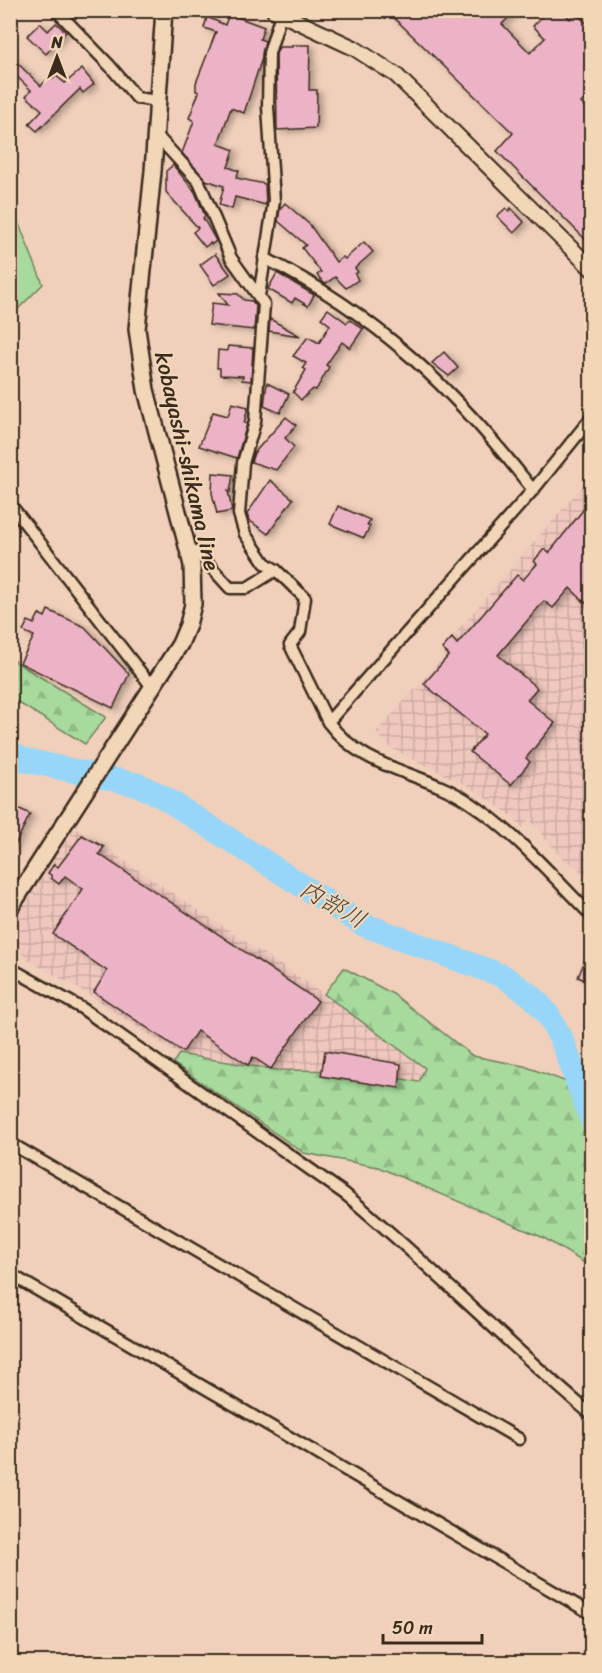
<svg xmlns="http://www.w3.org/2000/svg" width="602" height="1673" font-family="Sriracha,'Klee One',sans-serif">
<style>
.industrial{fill:url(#industrial-grid)}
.green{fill:#a7da9c;stroke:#71825d;stroke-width:1.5}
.forest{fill:url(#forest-firs);stroke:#71825d;stroke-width:1.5}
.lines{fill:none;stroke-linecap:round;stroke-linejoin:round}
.river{stroke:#97d6f8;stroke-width:24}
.building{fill:#ecb3c6;stroke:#3b2a1e;stroke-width:1.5;filter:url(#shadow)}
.minor-casing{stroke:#3b2a1e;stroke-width:15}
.tertiary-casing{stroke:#3b2a1e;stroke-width:18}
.secondary-casing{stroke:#3b2a1e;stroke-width:20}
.minor{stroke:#f1d7b8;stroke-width:10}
.tertiary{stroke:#f1d7b8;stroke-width:14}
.secondary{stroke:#f1d7b8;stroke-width:15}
.labels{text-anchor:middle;stroke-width:4.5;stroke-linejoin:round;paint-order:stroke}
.street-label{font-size:22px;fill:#3b2a1e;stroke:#f1d7b8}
.water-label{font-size:24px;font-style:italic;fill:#49443f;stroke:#f1d7b8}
</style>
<defs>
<pattern id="industrial-grid" width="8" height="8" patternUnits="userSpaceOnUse" patternTransform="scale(1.5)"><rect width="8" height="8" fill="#efc7be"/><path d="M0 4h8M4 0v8" fill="none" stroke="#ceaba3"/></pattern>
<pattern id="forest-firs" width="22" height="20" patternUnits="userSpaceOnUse" patternTransform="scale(1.5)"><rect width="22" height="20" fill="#a7da9c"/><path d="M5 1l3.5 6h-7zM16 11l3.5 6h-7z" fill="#91bb86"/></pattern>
<filter id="shadow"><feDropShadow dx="4.5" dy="2.5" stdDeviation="3" flood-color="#0004"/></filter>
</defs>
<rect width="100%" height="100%" fill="#f0d0bb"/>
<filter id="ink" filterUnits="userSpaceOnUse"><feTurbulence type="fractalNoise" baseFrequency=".0167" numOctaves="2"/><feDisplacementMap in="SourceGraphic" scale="12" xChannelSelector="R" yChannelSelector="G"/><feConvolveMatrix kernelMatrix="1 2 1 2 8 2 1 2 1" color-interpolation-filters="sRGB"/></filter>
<g filter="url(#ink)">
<!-- industrial -->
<g class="industrial">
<polygon points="591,476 591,878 562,858 530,820 523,828 511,815 466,785 391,748 376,732 458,641 453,636"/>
<polygon points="75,828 324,994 425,1068 419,1082 356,1071 277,1070 179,1054 83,991 32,962 11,945 10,927"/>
</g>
<!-- green -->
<polygon class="green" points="11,204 43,284 11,316 10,316"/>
<!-- forest -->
<g class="forest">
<polygon points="11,659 106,717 85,744 14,700 11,695"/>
<polygon points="344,968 393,994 473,1056 524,1066 591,1091 591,1267 544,1238 378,1167 304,1153 173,1063 179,1054 277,1070 356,1071 419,1082 425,1068 324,994"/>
</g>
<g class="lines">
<!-- river -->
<polyline class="river" points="10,753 25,760 139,785 163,797 362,924 503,976 533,997 549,1016 563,1043 592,1121"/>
</g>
<!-- building -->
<g class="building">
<polygon points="386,10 516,10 502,24 530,53 545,38 533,26 549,10 562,10 570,19 576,13 591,28 591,92 581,103 591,114 591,245 497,151 513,133"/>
<polygon points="229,14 264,27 260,39 265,41 261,61 244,113 231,108 218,144 234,150 228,167 239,171 236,178 265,184 266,205 235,197 232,209 219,205 224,186 206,180 182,153 194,121 189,118 199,92 196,91 196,83 216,32 204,28 207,17 225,25"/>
<polygon points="40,23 48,31 56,23 66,32 46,54 27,36"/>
<polygon points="292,45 310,45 309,90 317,90 316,128 277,130 276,54 279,47 292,47"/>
<polygon points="10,56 41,86 50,76 53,79 56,76 65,83 82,69 94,84 83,93 80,89 37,131 29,124 42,110 26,96 31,90 10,70"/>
<polygon points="173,165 195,192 205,216 203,218 216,241 212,244 210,243 205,247 193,232 198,228 166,192 166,171"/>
<polygon points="285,203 310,225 336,262 343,257 345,259 364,242 373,252 355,268 358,272 355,274 358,280 346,288 335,277 325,284 323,282 317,275 321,272 302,248 306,245 278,221 280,209"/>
<polygon points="506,208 509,211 511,208 524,222 514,233 497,216"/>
<polygon points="215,254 230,274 214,285 200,265"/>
<polygon points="277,273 314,295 308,306 295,298 292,303 268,289"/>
<polygon points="219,293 238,294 244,300 252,301 256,306 254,330 209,325 212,303 228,305"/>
<polygon points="328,309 347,323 350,320 363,329 350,348 342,342 326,365 329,367 316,390 313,389 301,400 293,392 306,370 303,368 306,363 293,356 308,337 319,343 330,325 321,318"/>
<polygon points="270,319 300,336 269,331"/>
<polygon points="228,346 253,348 251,381 242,380 243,376 220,375 220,368 217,368 218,350 227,351"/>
<polygon points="444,352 458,368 449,376 432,363"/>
<polygon points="267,383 289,394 280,413 264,406"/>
<polygon points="232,403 248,407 244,423 247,424 237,458 199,446 213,412 228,416"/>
<polygon points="286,417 296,425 285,438 294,447 276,470 251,462 254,453"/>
<polygon points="213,473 233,475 230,492 228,491 232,511 217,514 212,493"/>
<polygon points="270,480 293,499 268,534 249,520 247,514"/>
<polygon points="591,500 591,608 570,588 553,608 544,601 498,655 537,688 527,700 555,723 526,758 530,762 511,785 470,752 485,734 424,684 449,655 442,649 452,638 457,644 517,575 523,580 537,564 534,561 544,549 549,553"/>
<polygon points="338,506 370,520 367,525 370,526 364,538 330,524"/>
<polygon points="48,610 85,627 129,674 113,708 20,663 34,636 23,631 28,621 34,624 39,614 45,617"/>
<polygon points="10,804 30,814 10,855"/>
<polygon points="82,835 104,847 99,854 318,1001 271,1069 253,1057 248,1065 197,1031 183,1052 94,992 107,971 53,934 83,889 65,876 59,884 51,878 52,876 48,873 54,864 58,867"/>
<polygon points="591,946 591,983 578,977"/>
<polygon points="325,1051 401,1064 399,1088 321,1076"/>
</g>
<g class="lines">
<!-- minor casing -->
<g class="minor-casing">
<g id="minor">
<polyline points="56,10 110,66 137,98 157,101"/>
<polyline points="156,135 199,182 231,258 264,304 255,422 243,463 239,514 245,534 265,563 276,570 247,588 230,588 201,556 188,548"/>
<path d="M264 258C376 313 457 392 533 490"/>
<polyline points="259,296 274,201 268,107 269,53 281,14"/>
<path d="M592 417 533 490 328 722C364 771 420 770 469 802 516 833 552 876 592 916"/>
<polyline points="10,504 152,687"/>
<polyline points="276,570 305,598 300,632 290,645 328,722"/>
<path d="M10 968 83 1009 345 1194C430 1264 507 1344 592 1415"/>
<polyline points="10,1143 519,1439"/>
<polyline points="10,1274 592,1614"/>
</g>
</g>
<!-- tertiary casing -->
<g class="tertiary-casing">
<polyline id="tertiary" points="273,10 354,48 396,75 592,269"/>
</g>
<!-- secondary casing -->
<g class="secondary-casing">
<polyline id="secondary" points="10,908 180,644 188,625 193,604 192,565 146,390 137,329 153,171 164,10"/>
</g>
<!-- minor -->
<use href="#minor" class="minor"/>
<!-- tertiary -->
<use href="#tertiary" class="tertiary"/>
<!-- secondary -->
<use href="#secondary" class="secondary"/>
</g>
</g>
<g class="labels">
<!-- street labels -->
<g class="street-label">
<text transform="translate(188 461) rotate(77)" y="8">kobayashi-shikama line</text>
</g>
<!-- water labels -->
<g class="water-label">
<text transform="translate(333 904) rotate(30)" y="8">内部川</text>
</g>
</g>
<!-- margin -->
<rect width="602" height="1673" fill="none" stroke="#f1d7b8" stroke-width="36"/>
<rect x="18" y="18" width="566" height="1637" fill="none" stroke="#3b2a1e" stroke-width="2" filter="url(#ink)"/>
<!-- north arrow -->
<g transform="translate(57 57)" stroke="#f1d7b8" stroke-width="4.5" paint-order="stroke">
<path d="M0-4.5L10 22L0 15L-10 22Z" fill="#3b2a1e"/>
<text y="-9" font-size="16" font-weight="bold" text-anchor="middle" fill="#3b2a1e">N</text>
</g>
<!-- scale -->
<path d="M383 1634v9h99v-9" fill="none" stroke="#3b2a1e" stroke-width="3"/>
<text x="392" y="1634" font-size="18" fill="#3b2a1e" stroke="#f1d7b8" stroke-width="4.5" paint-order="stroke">50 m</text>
</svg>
